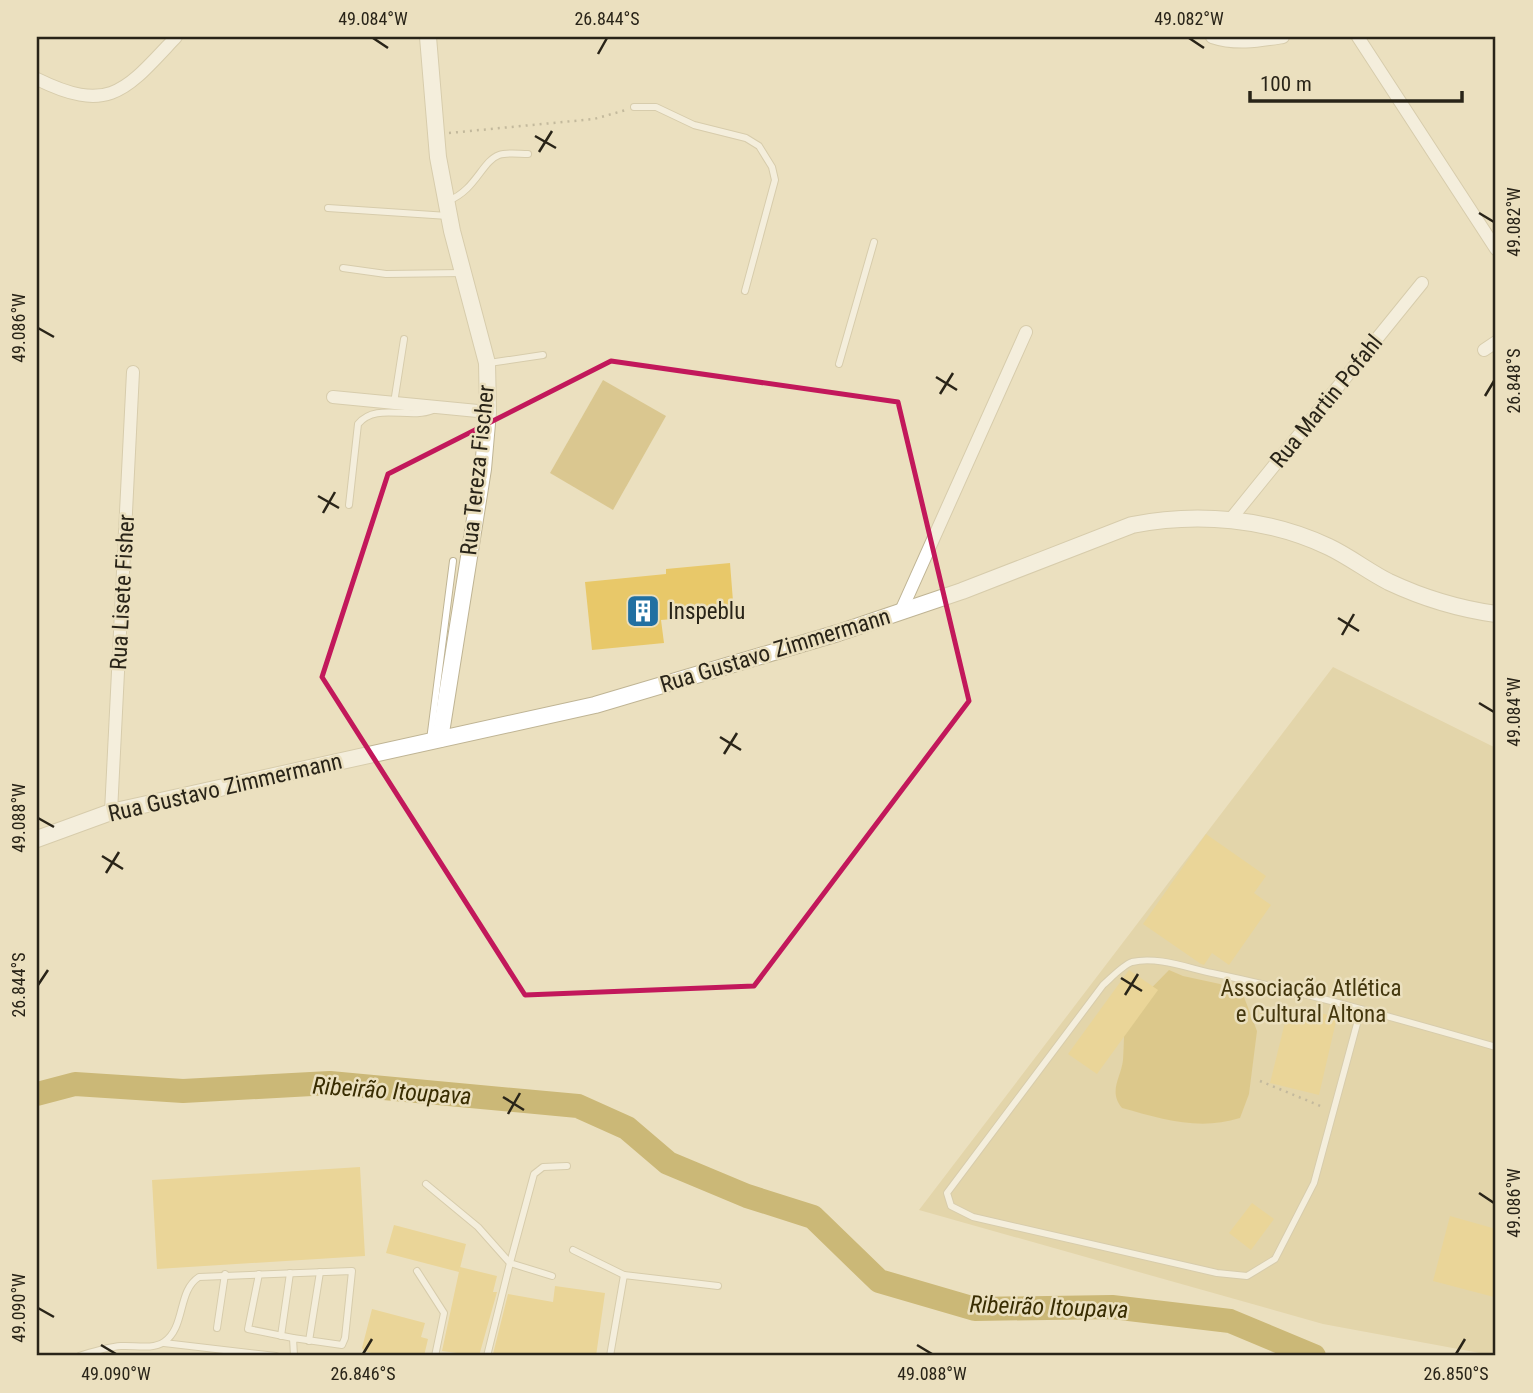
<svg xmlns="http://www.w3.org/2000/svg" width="1533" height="1393" font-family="'Roboto Condensed',sans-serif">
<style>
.green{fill:#dac790}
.forest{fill:#cbac4c}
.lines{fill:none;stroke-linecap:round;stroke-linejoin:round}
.river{stroke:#a5871f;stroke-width:24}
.building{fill:#e8c869}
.lane-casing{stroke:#bfb494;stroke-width:8}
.street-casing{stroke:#bfb494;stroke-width:14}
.secondary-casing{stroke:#bfb494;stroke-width:18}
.path{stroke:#938b73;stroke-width:2.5;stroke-dasharray:2 5;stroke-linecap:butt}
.lane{stroke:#fff;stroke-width:6}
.street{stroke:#fff;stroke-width:12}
.secondary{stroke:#fff;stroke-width:16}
.marked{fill:none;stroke:#c2185b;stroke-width:5;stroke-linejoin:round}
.ticks{fill:none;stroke:#292418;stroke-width:2.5}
.labels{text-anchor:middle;stroke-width:5;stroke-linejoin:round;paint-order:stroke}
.street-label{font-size:23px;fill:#292418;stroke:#ebe0bf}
.poi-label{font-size:23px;fill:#292418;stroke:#ebe0bf;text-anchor:start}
.park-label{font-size:23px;fill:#44370e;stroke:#ebe0bf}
.water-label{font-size:24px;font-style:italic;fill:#392d02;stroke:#ebe0bf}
.neatline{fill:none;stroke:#292418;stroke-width:2.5}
.ticks-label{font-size:18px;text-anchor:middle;fill:#292418}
</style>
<rect width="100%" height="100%" fill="#ebe0bf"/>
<!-- green -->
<g class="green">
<polygon points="603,380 666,416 613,510 550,473"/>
<polygon points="1333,667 1496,748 1496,1356 1323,1324 919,1210"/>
</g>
<!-- forest -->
<path class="forest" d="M1169 970 1183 976 1220 984 1244 997 1257 1031 1249 1094 1240 1118C1199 1131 1162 1119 1122 1108 1108 1091 1121 1078 1123 1060 1124 1045 1124 1030 1125 1015Z"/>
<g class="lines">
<!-- river -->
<polyline class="river" points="37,1094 75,1084 183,1091 330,1083 578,1106 627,1128 668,1163 747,1196 813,1217 879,1281 975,1309 1112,1307 1230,1321 1314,1356"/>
</g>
<!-- building -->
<g class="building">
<polygon points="730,563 734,614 661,620 664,643 592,650 585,582 666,574 666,569"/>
<polygon points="1206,834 1266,876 1254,893 1271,905 1229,965 1212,953 1204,965 1201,964 1143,924"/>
<polygon points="1129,970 1158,990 1097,1074 1068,1054"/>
<polygon points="1289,1006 1337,1017 1319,1095 1270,1083"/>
<polygon points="360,1167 365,1256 157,1269 152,1180"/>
<polygon points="1252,1203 1274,1219 1251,1250 1229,1233"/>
<polygon points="1450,1216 1496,1229 1494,1297 1433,1281"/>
<polygon points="394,1225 466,1244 459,1272 386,1253"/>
<polygon points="460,1267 497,1276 493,1292 497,1292 479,1356 442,1351"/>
<polygon points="555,1286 605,1293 596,1356 493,1354 508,1294 553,1302"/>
<polygon points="372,1309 425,1323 421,1337 428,1339 424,1356 382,1356 364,1351 362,1348"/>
</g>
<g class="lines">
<!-- lane casing -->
<g class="lane-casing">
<g id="lane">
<polyline points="634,107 656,107 694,125 746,138 759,146 772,167 775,180 745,291"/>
<path d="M448 201C476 190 482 161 499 155 507 152 519 154 528 154"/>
<polyline points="328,208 448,216"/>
<polyline points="343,268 386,274 463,273"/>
<polyline points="489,363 543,355"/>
<polyline points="839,364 874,242"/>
<polyline points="394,403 404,339"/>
<path d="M349 505 358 424C376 402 409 420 433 410"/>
<polyline points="430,740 453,561"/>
<path d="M1361 1009 1314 1183 1275 1259 1247 1276 1217 1273 973 1217 951 1206 947 1193 1103 985C1111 978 1123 965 1132 962 1157 956 1188 968 1212 973 1308 993 1402 1020 1496 1047"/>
<polyline points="426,1184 478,1227 510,1263 487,1356"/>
<polyline points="573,1250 624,1275"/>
<polyline points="417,1271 444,1313 435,1356"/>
<polyline points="259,1274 248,1329 293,1338"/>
<polyline points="552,1276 510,1263 534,1174 543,1167 567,1166"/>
<polyline points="217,1328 225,1274"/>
<polyline points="281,1336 290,1273"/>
<polyline points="309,1341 320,1272"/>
<polyline points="164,1343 276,1356"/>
<path d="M79 1356C92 1352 107 1347 121 1346 134 1345 152 1350 164 1342 186 1327 177 1291 199 1277L352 1271 345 1338 342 1345 293 1338 294 1356"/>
<polyline points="610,1356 624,1275 718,1286"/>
</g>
</g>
<!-- street casing -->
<g class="street-casing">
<g id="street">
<path d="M1212 37C1236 45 1258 41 1283 37"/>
<polyline points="1358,37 1496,249"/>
<path d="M37 79C110 115 126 90 176 37"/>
<polyline points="1484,350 1496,342"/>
<polyline points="333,397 488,412"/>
<polyline points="1230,520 1422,283"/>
<polyline points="901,611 1026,332"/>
<polyline points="111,812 133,372"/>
</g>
</g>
<!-- secondary casing -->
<g class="secondary-casing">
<g id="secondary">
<polyline points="428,37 438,157 452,231 487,363 488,412 483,469 440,739"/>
<path d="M37 839 111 812 595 705 838 633 962 591 1132 525C1197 512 1268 518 1329 547 1350 557 1369 572 1389 582 1423 598 1460 609 1496 614"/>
</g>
</g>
<!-- path -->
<g class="path">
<polyline points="449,133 594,119 626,110"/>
<polyline points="1260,1081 1323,1107"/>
</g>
<!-- lane -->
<use href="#lane" class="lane"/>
<!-- street -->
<use href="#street" class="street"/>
<!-- secondary -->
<use href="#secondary" class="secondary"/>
</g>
<!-- marked area -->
<path d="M0 0H1533V1393H0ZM611 361 898 402 969 701 754 986 525 995 322 677 388 474Z" fill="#ebe0bf" fill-opacity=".55" fill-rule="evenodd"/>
<path class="marked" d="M611 361 898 402 969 701 754 986 525 995 322 677 388 474Z"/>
<!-- ticks -->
<path class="ticks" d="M373 38 388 48M1189 38 1204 48M598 54 607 38M535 136 556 148M539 152 552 131M1479 213 1494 222M38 328 54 337M936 377 957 390M940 394 953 373M1485 396 1494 381M318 496 339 508M323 513 335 492M1338 618 1359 631M1342 635 1354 614M1479 703 1494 712M720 737 741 750M724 754 737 733M38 818 54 827M102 856 123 869M106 873 119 852M1121 978 1142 991M38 985 48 970M1125 995 1138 974M503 1097 524 1110M508 1114 520 1093M1479 1193 1494 1203M38 1308 54 1317M101 1345 116 1354M917 1345 932 1354M363 1354 372 1339M1456 1354 1465 1339"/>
<!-- icons -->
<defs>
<g id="building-square" transform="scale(1.75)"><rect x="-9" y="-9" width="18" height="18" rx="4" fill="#2170a2" stroke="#ebe0bf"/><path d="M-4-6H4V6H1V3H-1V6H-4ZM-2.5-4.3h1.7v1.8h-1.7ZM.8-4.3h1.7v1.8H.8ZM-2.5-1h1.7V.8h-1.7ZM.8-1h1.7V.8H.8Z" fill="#fff"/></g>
</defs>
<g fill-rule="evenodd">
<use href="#building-square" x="643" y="611"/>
</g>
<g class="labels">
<!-- street labels -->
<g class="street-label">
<text transform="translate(1326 401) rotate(-51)" y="8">Rua Martin Pofahl</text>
<text transform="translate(477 470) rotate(-84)" y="8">Rua Tereza Fischer</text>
<text transform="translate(122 592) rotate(-87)" y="8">Rua Lisete Fisher</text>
<text transform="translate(775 650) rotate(-17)" y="8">Rua Gustavo Zimmermann</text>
<text transform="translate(225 787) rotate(-13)" y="8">Rua Gustavo Zimmermann</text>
</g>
<!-- poi labels -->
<g class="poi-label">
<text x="668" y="619">Inspeblu</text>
</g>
<!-- park labels -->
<g class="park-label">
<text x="1311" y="996">Associação Atlética<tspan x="1311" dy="26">e Cultural Altona</tspan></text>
</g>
<!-- water labels -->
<g class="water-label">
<text transform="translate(392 1091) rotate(4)" y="8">Ribeirão Itoupava</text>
<text transform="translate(1049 1307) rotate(2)" y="8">Ribeirão Itoupava</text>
</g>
</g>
<!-- border -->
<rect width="1533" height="1393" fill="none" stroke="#ebe0bf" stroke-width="77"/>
<!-- scale -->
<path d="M1250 91v10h212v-10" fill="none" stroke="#292418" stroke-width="3.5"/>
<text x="1260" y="91" font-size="21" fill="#292418" stroke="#ebe0bf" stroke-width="5" paint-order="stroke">100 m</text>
<rect x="38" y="38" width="1456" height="1316" class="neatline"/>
<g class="ticks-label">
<text x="373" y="25">49.084°W</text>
<text x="607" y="25">26.844°S</text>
<text x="1189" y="25">49.082°W</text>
<text transform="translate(1514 222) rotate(-90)" y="6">49.082°W</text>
<text transform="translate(19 328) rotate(-90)" y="6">49.086°W</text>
<text transform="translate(1514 381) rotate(-90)" y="6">26.848°S</text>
<text transform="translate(1514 712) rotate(-90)" y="6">49.084°W</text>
<text transform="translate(19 818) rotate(-90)" y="6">49.088°W</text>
<text transform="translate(19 985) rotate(-90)" y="6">26.844°S</text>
<text transform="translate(1514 1203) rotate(-90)" y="6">49.086°W</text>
<text transform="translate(19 1308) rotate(-90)" y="6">49.090°W</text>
<text x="116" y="1380">49.090°W</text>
<text x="363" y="1380">26.846°S</text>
<text x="932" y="1380">49.088°W</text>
<text x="1456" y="1380">26.850°S</text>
</g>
</svg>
